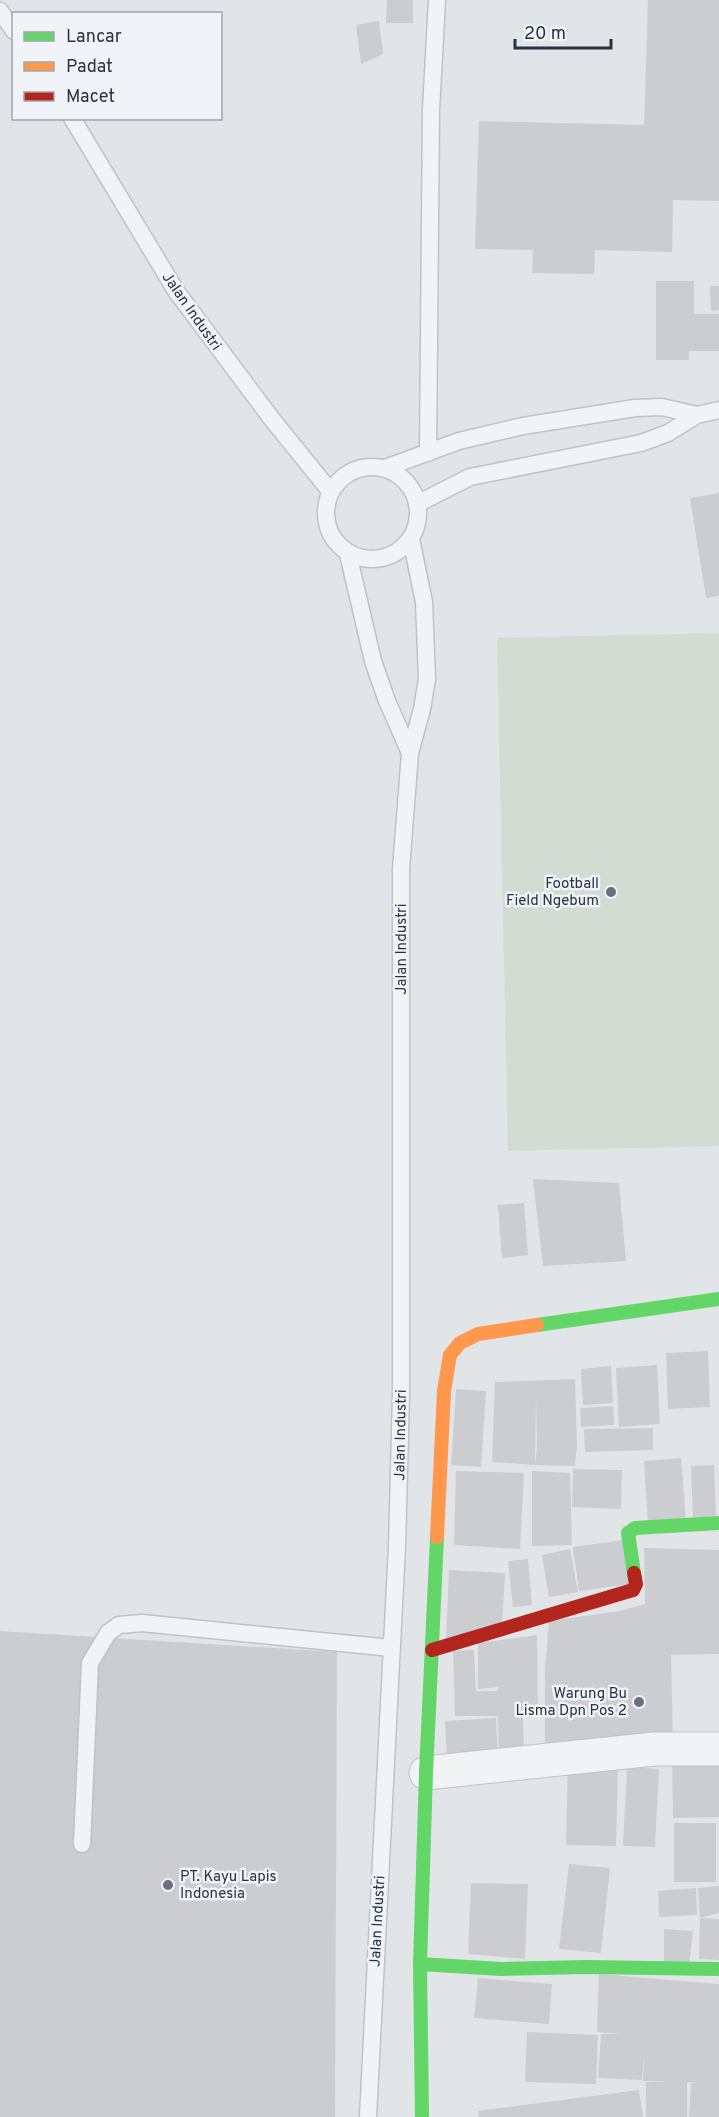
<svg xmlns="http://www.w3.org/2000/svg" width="719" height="2117" font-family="Overpass,sans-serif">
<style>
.green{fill:#d3dcd2}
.building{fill:#cbcdd0}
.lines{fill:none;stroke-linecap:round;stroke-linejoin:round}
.lane-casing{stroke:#c0c3c6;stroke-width:19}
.street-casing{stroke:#c0c3c6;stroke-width:35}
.lane{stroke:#f2f3f4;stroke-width:16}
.street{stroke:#f2f3f4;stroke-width:33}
.fast{stroke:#63d668;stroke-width:14}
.slow{stroke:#ff974d;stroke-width:14}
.jam{stroke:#b3261e;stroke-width:14}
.poi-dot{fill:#68717d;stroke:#f0f3f7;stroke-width:2}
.labels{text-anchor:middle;stroke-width:5;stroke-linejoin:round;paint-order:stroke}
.street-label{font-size:15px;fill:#273343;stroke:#f0f3f7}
.poi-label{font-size:15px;fill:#273343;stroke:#f0f3f7;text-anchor:end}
</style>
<rect width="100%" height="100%" fill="#e2e5e8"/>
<!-- green -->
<polygon class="green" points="719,633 719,1146 508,1151 497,638"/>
<!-- building -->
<g class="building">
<polygon points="387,0 413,0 413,23 386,23"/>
<polygon points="648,0 719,0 719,201 673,200 672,252 595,250 594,274 532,273 533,250 475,249 479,121 644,125"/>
<polygon points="379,21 383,54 361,64 356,25"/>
<polygon points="656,281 694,281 694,314 719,314 719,351 689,351 689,360 656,360"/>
<polygon points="710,286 719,286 719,310 711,311"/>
<polygon points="719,493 719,596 706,598 690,498"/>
<polygon points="533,1179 619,1183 626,1261 543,1266"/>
<polygon points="524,1203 528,1255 502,1258 498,1205"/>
<polygon points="708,1351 710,1407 668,1409 666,1353"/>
<polygon points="657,1365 660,1424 619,1427 616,1368"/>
<polygon points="611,1366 613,1403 583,1405 581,1369"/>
<polygon points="575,1379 577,1445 575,1466 535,1465 537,1447 536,1396 535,1465 492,1462 495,1382"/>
<polygon points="456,1389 486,1391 481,1467 451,1465"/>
<polygon points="613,1406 614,1425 581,1427 580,1408"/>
<polygon points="653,1428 653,1450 585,1452 584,1429"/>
<polygon points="681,1458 686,1521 648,1524 644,1461"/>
<polygon points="714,1465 716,1516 693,1518 691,1466"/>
<polygon points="573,1469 622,1470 621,1509 572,1507"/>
<polygon points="456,1471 524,1473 520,1549 454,1545"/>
<polygon points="532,1471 570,1473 572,1545 532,1546"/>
<polygon points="624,1540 631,1584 579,1591 573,1547"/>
<polygon points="644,1548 719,1550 719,1654 671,1655 673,1747 545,1750 545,1668 549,1621 620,1611 645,1604"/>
<polygon points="570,1549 578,1592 549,1597 542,1555"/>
<polygon points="528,1559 532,1605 513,1607 508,1561"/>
<polygon points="449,1570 505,1573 502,1626 446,1639"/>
<polygon points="0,1631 337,1652 335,2117 0,2117"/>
<polygon points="537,1635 538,1715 523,1715 524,1755 499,1756 498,1716 455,1716 453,1651 474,1650 476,1691 497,1691 499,1687 478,1689 478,1643"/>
<polygon points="496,1718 498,1760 447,1763 445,1721"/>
<polygon points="672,1757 719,1757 719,1817 673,1818"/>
<polygon points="568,1762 618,1763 616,1846 566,1845"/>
<polygon points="627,1767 659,1769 655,1847 623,1846"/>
<rect x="674" y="1823" width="42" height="59"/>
<polygon points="569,1864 610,1868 601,1953 559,1949"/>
<polygon points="471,1883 528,1884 525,1959 468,1954"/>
<polygon points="719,1886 719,1913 700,1918 719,1919 719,1960 699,1959 700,1918 698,1888"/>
<polygon points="696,1888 697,1915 659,1917 658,1891"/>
<polygon points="664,1929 693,1931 689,1966 664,1965"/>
<polygon points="599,1974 719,1984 719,2117 689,2117 691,2083 699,2083 687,2082 687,2117 646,2117 646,2082 670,2081 643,2081 644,2054 642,2080 598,2078 601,2034 621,2034 597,2032"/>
<polygon points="478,1978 552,1984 549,2024 474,2018"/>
<polygon points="527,2032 598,2035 596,2084 525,2082"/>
<polygon points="639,2090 643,2117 479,2117 478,2111"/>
</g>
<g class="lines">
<!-- lane casing -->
<g class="lane-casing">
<g id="lane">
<polyline points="0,11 14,31"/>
<polyline points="72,118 176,291 271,418 330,491"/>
<polyline points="428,453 431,110 437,0"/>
<circle cx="372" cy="513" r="46"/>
<polyline points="385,468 459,441 523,426 635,408 662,407 697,415"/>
<polyline points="417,504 470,477 641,443 668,433 697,415 719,410"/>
<polyline points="348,554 373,661 387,701 410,753"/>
<polyline points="82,1844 90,1663 108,1633 119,1625 142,1623 391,1648"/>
<polyline points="368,2117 397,1546 401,1395 401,869 410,753 422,709 427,679 424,602 411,539"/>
</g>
</g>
<!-- street casing -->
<g class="street-casing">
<polyline id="street" points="426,1773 654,1749 719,1749"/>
</g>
<!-- lane -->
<use href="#lane" class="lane"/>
<!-- street -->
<use href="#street" class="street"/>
<!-- fast -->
<g class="fast">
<polyline points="537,1325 719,1299"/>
<polyline points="634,1573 628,1533 635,1528 719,1523"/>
<polyline points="420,1964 501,1969 586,1967 719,1969"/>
<polyline points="422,2117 420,1964 426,1773 437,1537"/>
</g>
<!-- slow -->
<polyline class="slow" points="437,1537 444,1391 450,1355 460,1343 478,1334 537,1325"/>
<!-- jam -->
<polyline class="jam" points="432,1650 633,1590 636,1584 634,1573"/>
</g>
<!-- markers -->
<g class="poi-dot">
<circle cx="611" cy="892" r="6"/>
<circle cx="639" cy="1702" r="6"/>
<circle cx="168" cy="1885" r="6"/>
</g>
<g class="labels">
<!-- street labels -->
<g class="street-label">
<text transform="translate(192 311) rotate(55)" y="5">Jalan Industri</text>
<text transform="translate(401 949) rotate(-90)" y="5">Jalan Industri</text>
<text transform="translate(400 1435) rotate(-89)" y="5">Jalan Industri</text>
<text transform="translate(377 1921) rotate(-87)" y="5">Jalan Industri</text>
</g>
<!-- poi labels -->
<g class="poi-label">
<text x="599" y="888">Football<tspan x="599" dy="17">Field Ngebum</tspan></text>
<text x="627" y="1698">Warung Bu<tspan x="627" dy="17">Lisma Dpn Pos 2</tspan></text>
<text x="180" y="1881" text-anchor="start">PT. Kayu Lapis<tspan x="180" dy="17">Indonesia</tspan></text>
</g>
</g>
<!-- legend -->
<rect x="12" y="12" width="210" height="108" fill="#f0f3f7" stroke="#a0a6af" stroke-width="1.5"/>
<rect x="24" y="32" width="30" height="9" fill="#63d668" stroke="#a0a6af" stroke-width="1.5"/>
<text x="66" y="42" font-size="18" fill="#273343">Lancar</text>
<rect x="24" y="62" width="30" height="9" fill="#ff974d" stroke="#a0a6af" stroke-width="1.5"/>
<text x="66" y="72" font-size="18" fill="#273343">Padat</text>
<rect x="24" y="92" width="30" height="9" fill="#b3261e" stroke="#a0a6af" stroke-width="1.5"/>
<text x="66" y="102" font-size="18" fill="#273343">Macet</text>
<!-- scale -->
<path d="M515 39v9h96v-9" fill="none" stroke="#273343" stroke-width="3"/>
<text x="524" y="39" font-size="18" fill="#273343" stroke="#f0f3f7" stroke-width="4.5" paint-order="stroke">20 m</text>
</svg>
